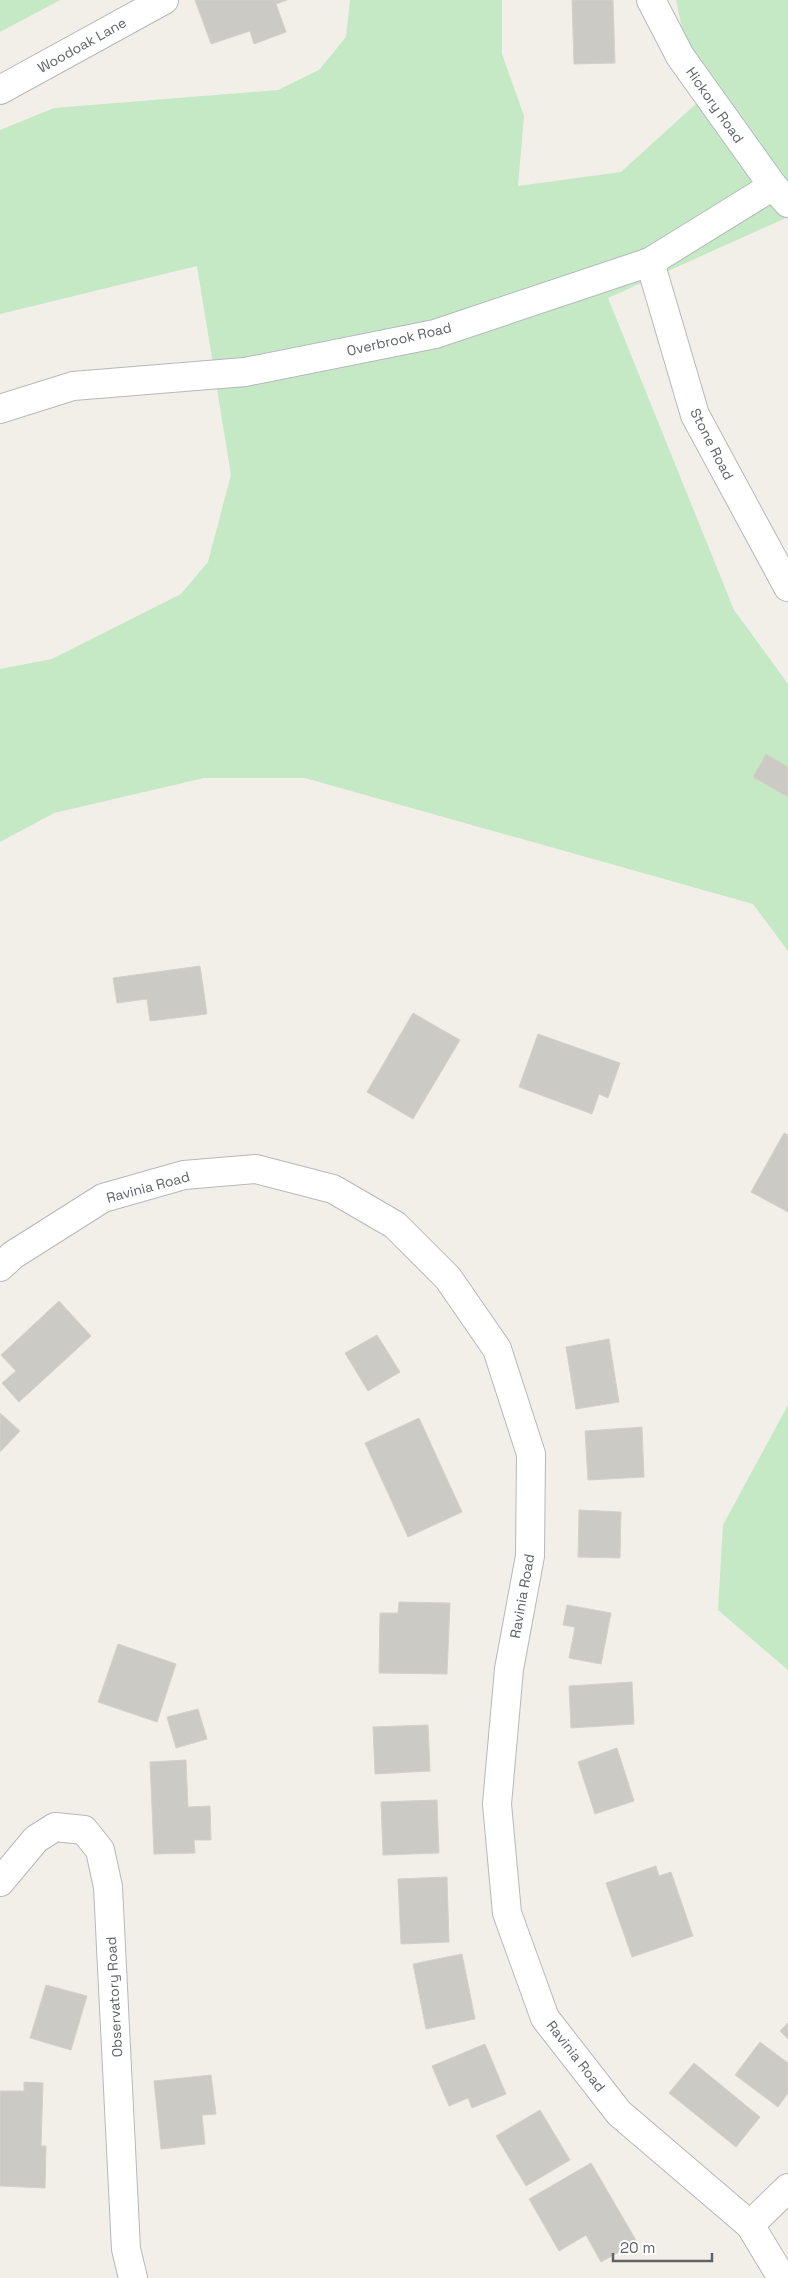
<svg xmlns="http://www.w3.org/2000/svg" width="788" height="2278" font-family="'Space Grotesk',sans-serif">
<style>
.green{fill:#c5e8c5}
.building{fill:#cccac5;stroke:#d6d1c6}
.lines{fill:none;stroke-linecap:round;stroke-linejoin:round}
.minor-casing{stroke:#b5b8bc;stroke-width:30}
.minor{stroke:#fff;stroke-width:28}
.labels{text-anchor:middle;stroke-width:4.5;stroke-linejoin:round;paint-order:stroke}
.street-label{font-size:14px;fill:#5f6368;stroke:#fff}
</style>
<rect width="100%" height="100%" fill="#f1efe8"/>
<!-- green -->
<g class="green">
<polygon points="0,0 60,0 0,32"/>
<polygon points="350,0 502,0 502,54 524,116 518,186 621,172 698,102 676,0 788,0 788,217 608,298 734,610 788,684 788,951 753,904 305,778 204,778 54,813 0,842 0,669 52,659 181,594 208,562 231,475 197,266 0,314 0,130 54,108 278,90 319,70 346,37"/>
<polygon points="788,1405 788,1670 718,1610 723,1525"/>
</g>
<!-- building -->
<g class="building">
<polygon points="195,0 287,0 276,4 286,32 254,44 250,31 211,44"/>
<polygon points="572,0 613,0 615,63 574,64"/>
<polygon points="766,754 788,767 788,797 753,777"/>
<polygon points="200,966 207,1014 150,1021 147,999 117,1003 113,978"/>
<polygon points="413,1013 460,1040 413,1119 367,1092"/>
<polygon points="538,1034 620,1063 608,1098 599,1094 592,1114 519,1087"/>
<polygon points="784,1133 788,1135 788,1212 751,1192"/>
<polygon points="59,1301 91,1336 19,1402 2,1383 16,1371 1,1355"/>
<polygon points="377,1335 400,1372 368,1391 345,1353"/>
<polygon points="609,1339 619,1402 576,1409 566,1347"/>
<polygon points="0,1413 20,1431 0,1452"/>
<polygon points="419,1418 462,1512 408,1537 365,1443"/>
<polygon points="642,1427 644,1477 588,1480 585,1431"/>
<polygon points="579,1510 621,1512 620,1558 578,1557"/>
<polygon points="399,1602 450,1603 447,1674 379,1673 380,1613 398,1613"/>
<polygon points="567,1605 611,1613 601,1664 569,1658 575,1627 563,1625"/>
<polygon points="118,1644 176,1664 157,1722 98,1702"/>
<polygon points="632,1682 634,1724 571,1728 569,1686"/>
<polygon points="198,1709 207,1739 176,1748 167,1717"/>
<polygon points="428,1725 430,1771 375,1774 373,1727"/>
<polygon points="617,1748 634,1801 595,1814 578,1762"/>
<polygon points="186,1760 188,1807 210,1806 211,1840 194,1840 195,1853 154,1854 150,1762"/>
<polygon points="437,1800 439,1853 383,1855 381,1802"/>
<polygon points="656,1866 659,1876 671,1872 693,1936 632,1957 606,1883"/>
<polygon points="447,1877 449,1942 401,1944 398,1879"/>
<polygon points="462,1954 475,2019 426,2029 413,1964"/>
<polygon points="46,1985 87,1996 71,2050 30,2038"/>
<polygon points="788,2023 788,2039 780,2031"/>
<polygon points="760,2042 788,2063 788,2093 778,2107 735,2075"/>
<polygon points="485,2044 506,2094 472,2108 468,2098 449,2106 432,2066"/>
<polygon points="694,2063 760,2117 736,2147 669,2093"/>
<polygon points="211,2075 216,2114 202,2115 205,2144 161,2149 154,2081"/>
<polygon points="24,2082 43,2083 41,2146 46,2146 45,2188 0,2186 0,2091 24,2091"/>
<polygon points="540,2110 570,2160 526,2186 496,2136"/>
<polygon points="591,2163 637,2242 601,2262 586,2235 559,2251 529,2199"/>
</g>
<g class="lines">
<!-- minor casing -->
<g class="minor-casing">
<g id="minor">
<polyline points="651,0 680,56 773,186 788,203"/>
<polyline points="0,90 164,0"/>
<polyline points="650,262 695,415 788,587"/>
<polyline points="0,409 73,386 245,372 435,334 650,262 773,186"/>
<polyline points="0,1267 13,1255 103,1198 184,1175 256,1169 333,1189 395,1225 448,1278 497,1349 531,1454 530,1556 509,1669 497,1804 507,1913 545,2018 619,2113 750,2225 782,2278"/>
<polyline points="0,1882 36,1839 55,1827 84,1830 100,1850 108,1887 126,2249 133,2278"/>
<polyline points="750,2225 788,2188"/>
</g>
</g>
<!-- minor -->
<use href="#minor" class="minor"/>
</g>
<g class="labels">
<!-- street labels -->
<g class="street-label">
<text transform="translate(82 45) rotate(-29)" y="5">Woodoak Lane</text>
<text transform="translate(715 105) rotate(55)" y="5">Hickory Road</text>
<text transform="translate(399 339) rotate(-13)" y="5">Overbrook Road</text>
<text transform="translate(712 444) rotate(63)" y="5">Stone Road</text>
<text transform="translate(148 1187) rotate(-15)" y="5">Ravinia Road</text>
<text transform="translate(522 1596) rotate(-80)" y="5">Ravinia Road</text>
<text transform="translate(114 1997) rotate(-93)" y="5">Observatory Road</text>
<text transform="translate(576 2056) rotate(52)" y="5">Ravinia Road</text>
</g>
</g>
<!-- scale -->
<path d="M613 2253v8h99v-8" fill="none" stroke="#5f6368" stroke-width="2.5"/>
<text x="620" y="2253" font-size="15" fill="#5f6368" stroke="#ffffff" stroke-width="4" paint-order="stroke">20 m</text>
</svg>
